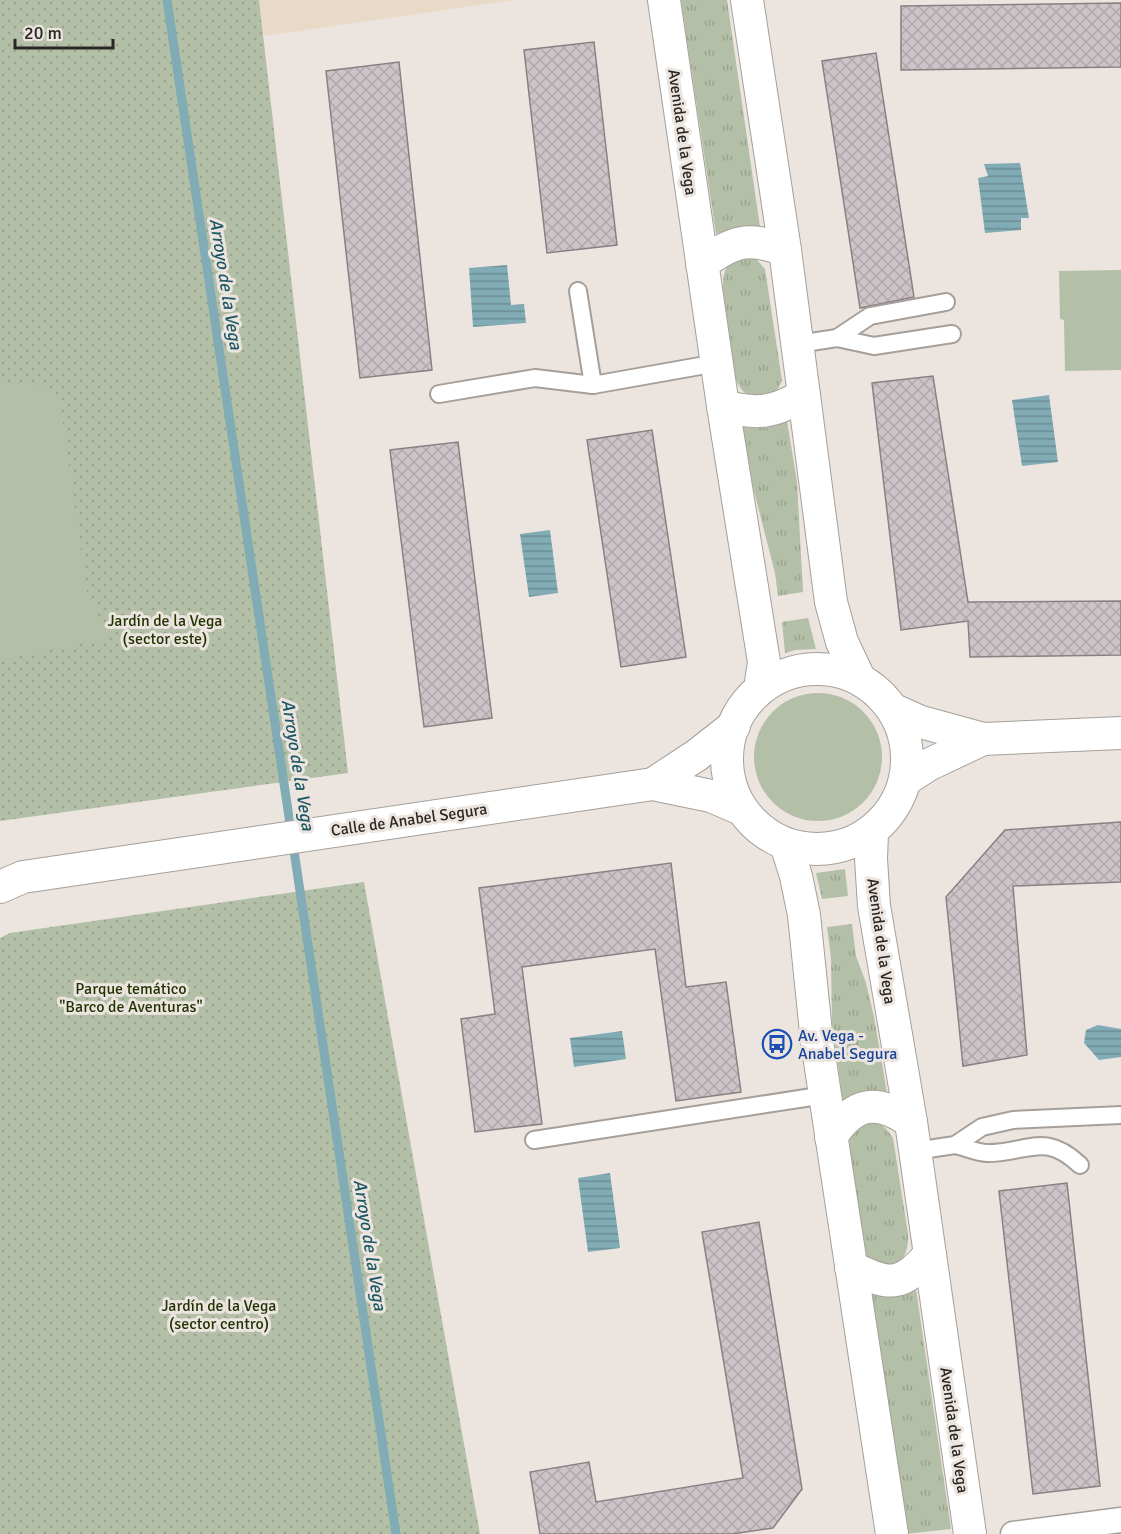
<svg xmlns="http://www.w3.org/2000/svg" width="1121" height="1534" font-family="Signika,sans-serif">
<style>
.commercial{fill:#e9dac7}
.grass{fill:url(#grass-tufts)}
.park{fill:url(#park-dots)}
.garden{fill:#b3bfa6}
.water{fill:url(#water-rules)}
.lines{fill:none;stroke-linecap:round;stroke-linejoin:round}
.stream{stroke:#81acb6;stroke-width:9}
.building{fill:url(#building-cross-hatch);stroke:#898084;stroke-width:1.5}
.service-casing{stroke:#a69f99;stroke-width:20}
.pedestrian-casing{stroke:#a69f99;stroke-width:27}
.minor-casing{stroke:#a69f99;stroke-width:34}
.service{stroke:#fff;stroke-width:16}
.pedestrian{stroke:#fff;stroke-width:24}
.minor{stroke:#fff;stroke-width:32}
.labels{text-anchor:middle;stroke-width:6;stroke-linejoin:round;paint-order:stroke}
.street-label{font-size:16px;fill:#292624;stroke:#ece5df}
.park-label{font-size:16px;fill:#1f3200;stroke:#ece5df}
.transit-label{font-size:16px;fill:#164399;stroke:#ece5df;text-anchor:start}
.water-label{font-size:18px;font-style:italic;fill:#1d5864;stroke:#ece5df}
</style>
<defs>
<pattern id="grass-tufts" width="24" height="20" patternUnits="userSpaceOnUse" patternTransform="scale(1.5)"><rect width="24" height="20" fill="#b3bfa6"/><path d="M3 7l-1-3M5 7V3M7 7l1-3M15 17l-1-3M17 17v-4M19 17l1-3" fill="none" stroke="#9aa48f"/></pattern>
<pattern id="park-dots" width="8" height="8" patternUnits="userSpaceOnUse" patternTransform="scale(1.5)"><rect width="8" height="8" fill="#b3bfa6"/><path d="M2 2h.1M6 6h.1" fill="none" stroke="#9aa48f" stroke-width="1.8" stroke-linecap="round"/></pattern>
<pattern id="water-rules" width="6" height="5" patternUnits="userSpaceOnUse" patternTransform="scale(1.5)"><rect width="6" height="5" fill="#81acb6"/><path d="M0 2.5h6" fill="none" stroke="#6a8c94"/></pattern>
<pattern id="building-cross-hatch" width="8" height="8" patternUnits="userSpaceOnUse" patternTransform="scale(1.5)"><rect width="8" height="8" fill="#cdc4c8"/><path d="M0 0l8 8M0 8l8-8" fill="none" stroke="#b0a8ac"/></pattern>
</defs>
<rect width="100%" height="100%" fill="#ece5df"/>
<!-- commercial -->
<polygon class="commercial" points="259,0 515,0 264,36"/>
<!-- grass -->
<g class="grass">
<polygon points="681,0 727,0 760,227 738,227 716,234"/>
<path d="M749 257 757 260 765 269 782 380 779 387 772 395C752 397 746 400 736 380L723 289C723 268 727 259 749 257Z"/>
<path d="M787 421 797 482 803 592 778 596 775 573 753 487 743 427C760 429 772 429 787 421Z"/>
<polygon points="808,618 816,649 795,650 785,653 782,622"/>
<polygon points="845,869 848,896 822,899 816,873"/>
<path d="M852 924 856 956 866 983 874 1017 887 1093C870 1091 858 1094 843 1101L832 1023 831 958 827 927Z"/>
<path d="M868 1121C881 1123 886 1127 893 1138L908 1234C909 1264 892 1275 867 1257L849 1153 850 1134Z"/>
<polygon points="916,1289 951,1529 905,1534 871,1295 895,1296"/>
</g>
<!-- park -->
<g class="park">
<polygon points="0,0 259,0 348,773 0,821"/>
<polygon points="364,882 480,1534 0,1534 0,938 10,933"/>
</g>
<!-- garden -->
<g class="garden">
<polygon points="1121,270 1121,370 1065,371 1064,320 1060,319 1059,271"/>
<polygon points="3,382 39,386 60,403 87,593 110,638 5,659 0,647 0,383"/>
<circle cx="818" cy="757" r="64"/>
</g>
<!-- water -->
<g class="water">
<polygon points="1020,163 1029,218 1021,218 1021,230 985,233 978,178 988,176 984,164"/>
<polygon points="507,265 511,305 524,304 526,323 473,327 469,268"/>
<polygon points="1049,395 1058,462 1022,466 1012,400"/>
<polygon points="550,530 558,593 529,597 520,534"/>
<polygon points="1098,1025 1121,1029 1121,1057 1099,1060 1084,1043 1086,1030"/>
<polygon points="622,1031 626,1059 574,1067 570,1038"/>
<polygon points="610,1173 620,1248 588,1252 578,1178"/>
</g>
<g class="lines">
<!-- stream -->
<polyline class="stream" points="167,0 396,1534"/>
</g>
<!-- building -->
<g class="building">
<polygon points="1121,3 1121,67 901,70 901,6"/>
<polygon points="594,42 617,245 547,253 524,50"/>
<polygon points="876,53 914,297 860,308 822,61"/>
<polygon points="399,62 432,370 360,378 326,71"/>
<polygon points="933,376 968,602 1121,601 1121,655 970,657 968,621 901,630 872,383"/>
<polygon points="652,430 686,657 621,667 587,440"/>
<polygon points="458,442 492,718 424,727 390,450"/>
<polygon points="1121,822 1121,882 1013,886 1027,1055 963,1066 946,897 1005,830"/>
<polygon points="671,863 686,987 726,982 741,1092 676,1101 655,949 522,967 542,1124 475,1132 461,1019 495,1014 479,888"/>
<polygon points="1067,1183 1100,1486 1033,1494 999,1191"/>
<polygon points="759,1222 802,1489 773,1528 732,1534 540,1534 530,1472 589,1462 596,1502 743,1478 702,1232"/>
</g>
<g class="lines">
<!-- service casing -->
<g class="service-casing">
<g id="service">
<polyline points="578,291 593,385 717,363"/>
<polyline points="837,338 870,316 946,302"/>
<polyline points="798,344 837,338 874,346 952,334"/>
<polyline points="439,394 535,378 593,385"/>
<polyline points="534,1140 825,1095"/>
<path d="M955 1145C965 1147 977 1153 987 1153 1028 1153 1044 1131 1080 1165"/>
<polyline points="915,1151 955,1145 982,1127 1013,1120 1121,1115"/>
</g>
</g>
<!-- pedestrian casing -->
<g class="pedestrian-casing">
<polyline id="pedestrian" points="1013,1534 1121,1520"/>
</g>
<!-- minor casing -->
<g class="minor-casing">
<g id="minor">
<polyline points="664,0 723,406 764,662 760,689"/>
<polyline points="747,0 785,250 831,602 842,642 859,678"/>
<path d="M702 264C733 241 748 236 785 250"/>
<path d="M723 406C758 415 773 413 804 395"/>
<circle cx="817" cy="759" r="90"/>
<polyline points="894,710 921,722 983,739 1121,733"/>
<polyline points="905,780 928,765 983,739"/>
<polyline points="653,784 697,755 734,726"/>
<polyline points="872,832 871,859 874,906 911,1122 970,1534"/>
<polyline points="786,844 796,876 804,915 817,1042 892,1534"/>
<polyline points="0,887 23,877 653,784 711,796 741,809"/>
<path d="M831 1137C854 1102 876 1098 911 1122"/>
<path d="M851 1267C889 1286 901 1288 930 1254"/>
</g>
</g>
<!-- service -->
<use href="#service" class="service"/>
<!-- pedestrian -->
<use href="#pedestrian" class="pedestrian"/>
<!-- minor -->
<use href="#minor" class="minor"/>
</g>
<!-- icons -->
<defs>
<g id="bus-ring" transform="scale(1.5)"><circle r="9.5" fill="#ece5df" stroke="#1a4fb4" stroke-width="1.5"/><path d="M-5-6H5V4H4V6H2V4H-2V6H-4V4H-5ZM-3.5-4V0h7V-4ZM-3.5 1.2v1.5H-2V1.2ZM2 1.2v1.5H3.5V1.2Z" fill="#1a4fb4"/></g>
</defs>
<g fill-rule="evenodd">
<use href="#bus-ring" x="777" y="1044"/>
</g>
<g class="labels">
<!-- street labels -->
<g class="street-label">
<text transform="translate(683 132) rotate(82)" y="6">Avenida de la Vega</text>
<text transform="translate(409 819) rotate(-8)" y="6">Calle de Anabel Segura</text>
<text transform="translate(882 941) rotate(82)" y="6">Avenida de la Vega</text>
<text transform="translate(955 1430) rotate(82)" y="6">Avenida de la Vega</text>
</g>
<!-- park labels -->
<g class="park-label">
<text x="165" y="626">Jardín de la Vega<tspan x="165" dy="18">(sector este)</tspan></text>
<text x="131" y="994">Parque temático<tspan x="131" dy="18">"Barco de Aventuras"</tspan></text>
<text x="219" y="1311">Jardín de la Vega<tspan x="219" dy="18">(sector centro)</tspan></text>
</g>
<!-- transit labels -->
<g class="transit-label">
<text x="798" y="1041">Av. Vega -<tspan x="798" dy="18">Anabel Segura</tspan></text>
</g>
<!-- water labels -->
<g class="water-label">
<text transform="translate(226 284) rotate(81)" y="6">Arroyo de la Vega</text>
<text transform="translate(298 765) rotate(81)" y="6">Arroyo de la Vega</text>
<text transform="translate(370 1245) rotate(81)" y="6">Arroyo de la Vega</text>
</g>
</g>
<!-- scale -->
<path d="M15 39v9h98v-9" fill="none" stroke="#292624" stroke-width="3"/>
<text x="24" y="39" font-size="18" fill="#292624" stroke="#ece5df" stroke-width="4.5" paint-order="stroke">20 m</text>
</svg>
